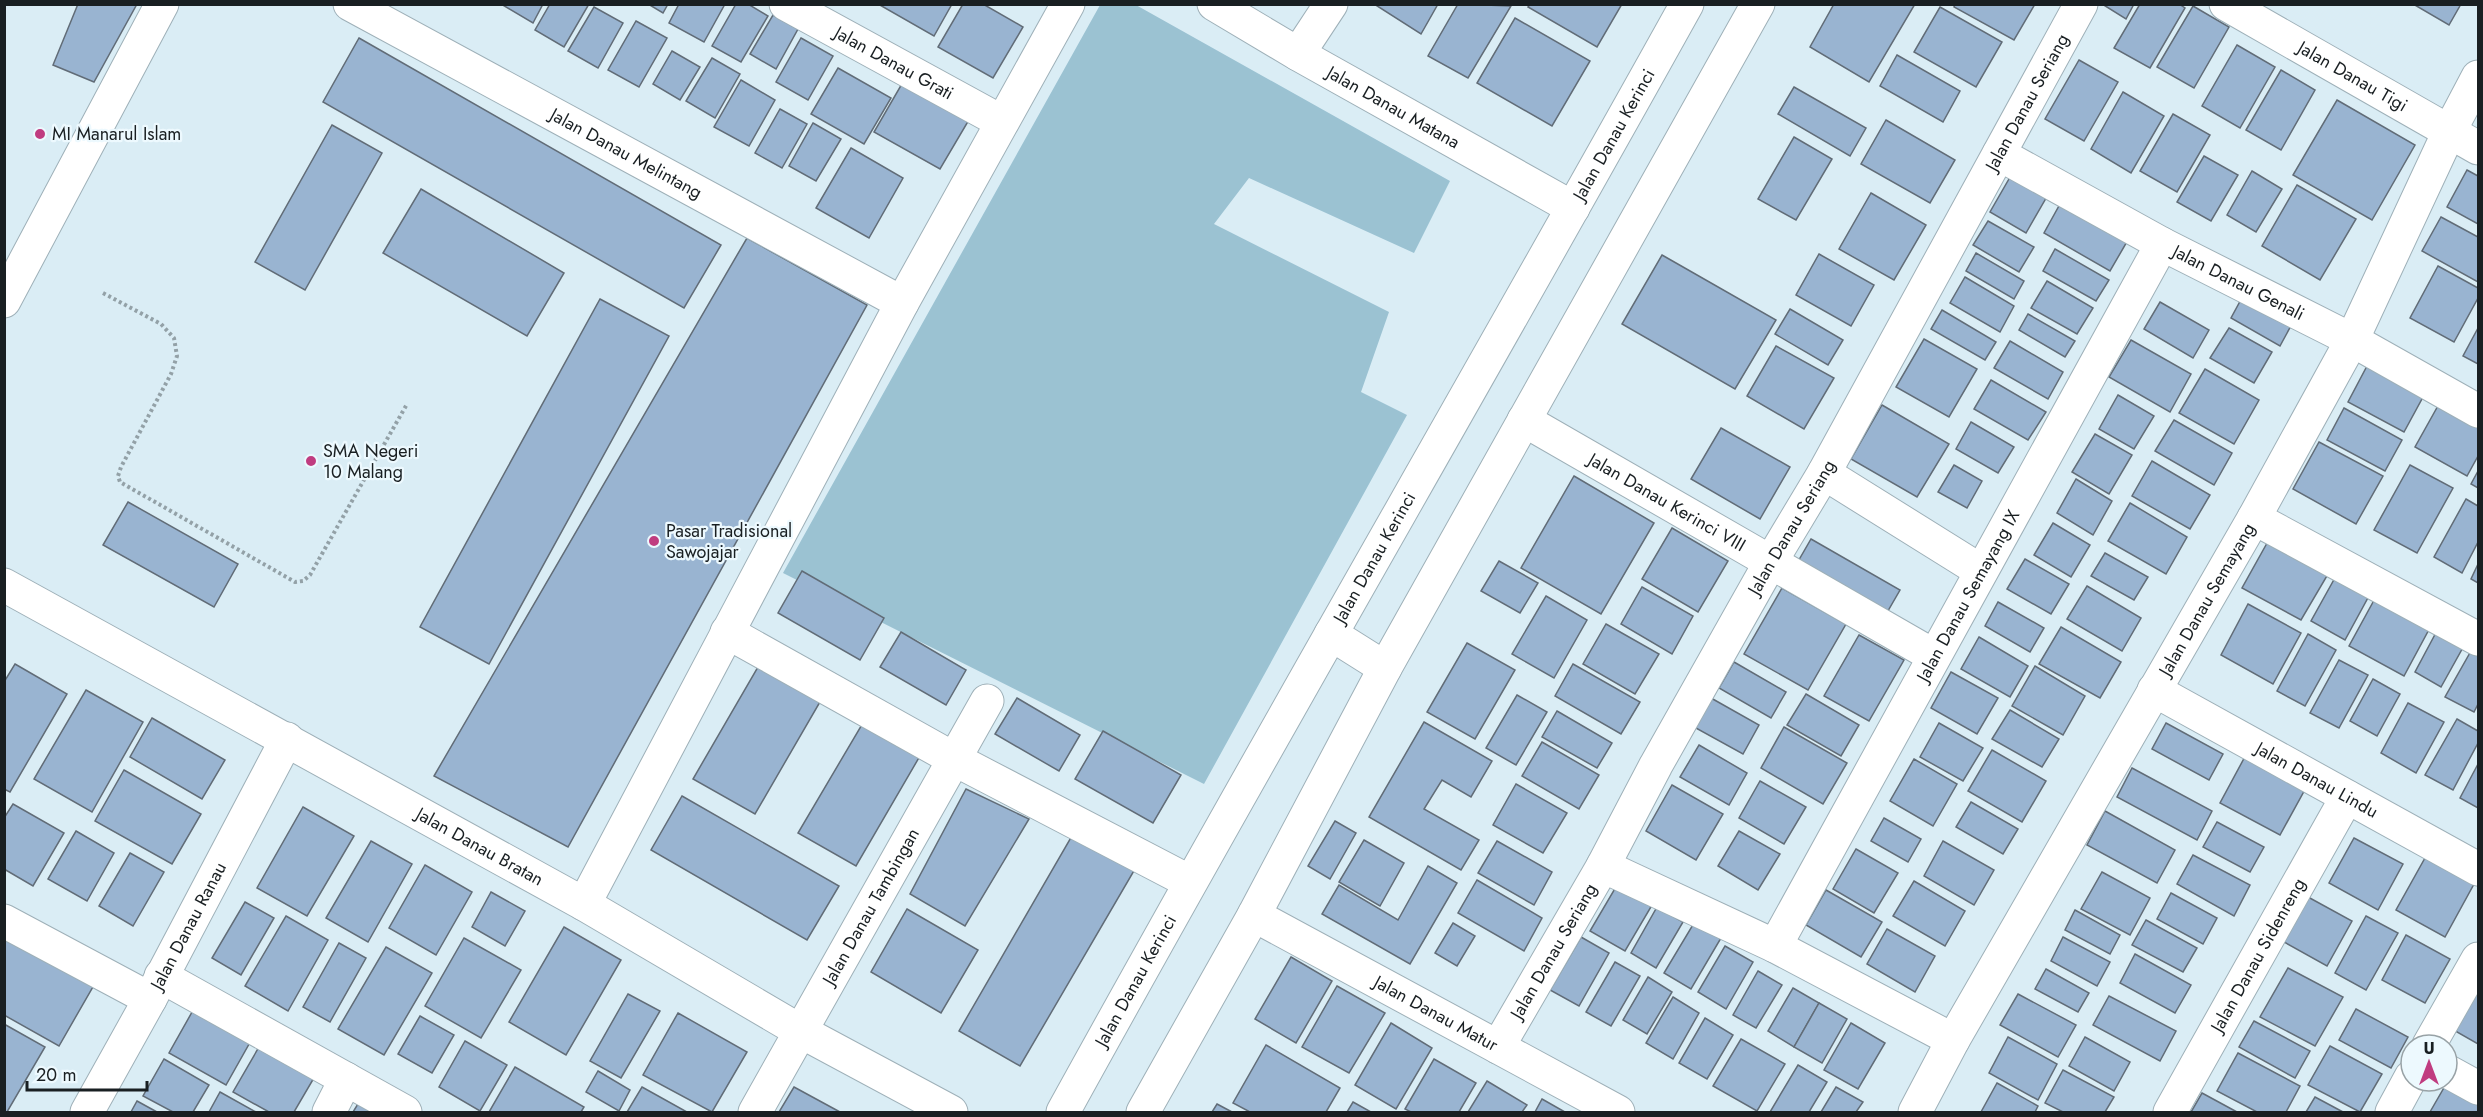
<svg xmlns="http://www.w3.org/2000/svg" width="2483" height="1117" font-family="Jost,sans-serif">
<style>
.green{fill:#9bc2d2}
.building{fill:#99b4d1;stroke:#616c77;stroke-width:1.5}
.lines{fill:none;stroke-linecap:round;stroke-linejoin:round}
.minor-casing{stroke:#9eb0b8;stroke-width:35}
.tertiary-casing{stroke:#9eb0b8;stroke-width:35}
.path{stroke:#93a1a7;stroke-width:4;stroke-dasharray:3 3;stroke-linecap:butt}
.minor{stroke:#fff;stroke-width:33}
.tertiary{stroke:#fff;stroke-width:33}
.poi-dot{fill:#c03c80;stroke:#edf9fe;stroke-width:2}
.labels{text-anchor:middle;stroke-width:4.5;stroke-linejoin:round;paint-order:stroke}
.street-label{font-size:18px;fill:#191f22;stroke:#edf9fe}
.poi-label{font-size:18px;fill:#191f22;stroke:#edf9fe;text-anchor:start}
</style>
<rect width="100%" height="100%" fill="#daedf5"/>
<!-- green -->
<polygon class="green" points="1100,5 1136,5 1450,181 1414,253 1249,178 1214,224 1389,312 1361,392 1407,415 1204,784 783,573"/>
<!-- building -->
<g class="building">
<polygon points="78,4 137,4 94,82 53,65"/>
<polygon points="501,4 543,4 533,23"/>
<polygon points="550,4 589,4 564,47 535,30"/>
<polygon points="648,4 668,4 663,13"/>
<polygon points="679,4 725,4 704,42 669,23"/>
<polygon points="736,4 748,4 768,16 741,62 712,46"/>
<polygon points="878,4 952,4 934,36"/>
<polygon points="963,4 983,4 1023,27 993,78 938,47"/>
<polygon points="1374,4 1438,4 1421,34"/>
<polygon points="1458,4 1511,6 1468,78 1428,56"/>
<polygon points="1530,4 1622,4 1597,47 1528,7"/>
<polygon points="1834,4 1915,4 1869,82 1810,47"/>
<polygon points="1955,4 2035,4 2014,40 1954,7"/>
<polygon points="2102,4 2134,4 2126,19"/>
<polygon points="2140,4 2179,4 2185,8 2150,68 2114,48"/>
<polygon points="2413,4 2461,4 2449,25"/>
<polygon points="2193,6 2229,27 2194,88 2157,67"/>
<polygon points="594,7 623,23 598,68 568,51"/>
<polygon points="1940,7 2002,42 1976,87 1914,52"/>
<polygon points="773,15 798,29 776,69 750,54"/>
<polygon points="1515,18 1590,61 1552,126 1477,83"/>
<polygon points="636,21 667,38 639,87 608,70"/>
<polygon points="359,38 721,245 684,308 323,102"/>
<polygon points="801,38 833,56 808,100 776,82"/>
<polygon points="2237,45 2275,67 2240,128 2202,106"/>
<polygon points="672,51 700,67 680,100 653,84"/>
<polygon points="1897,55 1960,91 1943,122 1880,86"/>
<polygon points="712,58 740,74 715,118 686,101"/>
<polygon points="2079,60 2118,82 2084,141 2045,119"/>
<polygon points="838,68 891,98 864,144 811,114"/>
<polygon points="2281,70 2315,90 2281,150 2246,130"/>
<polygon points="907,75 973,113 940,169 874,132"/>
<polygon points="741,80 775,100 749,146 714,127"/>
<polygon points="1794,87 1866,128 1850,156 1778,114"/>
<polygon points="2123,92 2164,116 2131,173 2091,149"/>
<polygon points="2337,100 2415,145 2372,220 2293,175"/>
<polygon points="780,109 807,124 782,168 755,153"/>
<polygon points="2173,114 2210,135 2177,192 2140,171"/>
<polygon points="1886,120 1955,160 1930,203 1861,164"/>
<polygon points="813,123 841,139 816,181 789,166"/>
<polygon points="332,125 382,153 305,290 255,262"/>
<polygon points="1794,137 1832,159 1796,220 1758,199"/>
<polygon points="851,148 903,178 869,238 816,208"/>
<polygon points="2204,156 2238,175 2211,221 2177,202"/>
<polygon points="2467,170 2478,176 2478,224 2447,207"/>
<polygon points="2252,171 2282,189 2256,232 2227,215"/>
<polygon points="2013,172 2049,193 2026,233 1990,212"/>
<polygon points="2297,185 2356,219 2320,280 2262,246"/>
<polygon points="421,189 564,273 527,336 383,253"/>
<polygon points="1871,193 1926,225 1894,280 1839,249"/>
<polygon points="2065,195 2132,233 2110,271 2044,233"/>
<polygon points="2441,217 2478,237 2478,282 2422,251"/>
<polygon points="1988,221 2034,247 2019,272 1973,245"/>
<polygon points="747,238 867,305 568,847 434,776"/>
<polygon points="2055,249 2109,280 2096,301 2043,271"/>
<polygon points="1976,253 2024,281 2014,299 1966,271"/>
<polygon points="1819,254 1874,285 1851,326 1796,295"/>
<polygon points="1662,255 1776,320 1735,389 1622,324"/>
<polygon points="2438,266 2478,288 2478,298 2454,342 2410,318"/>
<polygon points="1965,277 2014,306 2000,332 1950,303"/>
<polygon points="2047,281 2093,308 2077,334 2031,308"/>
<polygon points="2244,294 2293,322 2280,346 2231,318"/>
<polygon points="600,299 669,336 489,664 420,627"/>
<polygon points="2160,302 2209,330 2193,358 2144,329"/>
<polygon points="1790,309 1843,340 1828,365 1775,334"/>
<polygon points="1942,310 1996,342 1985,360 1931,329"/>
<polygon points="2028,314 2075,341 2065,357 2019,330"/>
<polygon points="2229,328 2272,352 2254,383 2210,358"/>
<polygon points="2478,328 2478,364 2463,356"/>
<polygon points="1924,339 1977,369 1949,417 1896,387"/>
<polygon points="2131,340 2191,374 2170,412 2109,377"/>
<polygon points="2010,341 2063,372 2048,399 1994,368"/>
<polygon points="1776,346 1834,378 1804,429 1747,396"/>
<polygon points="2367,366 2423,397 2404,432 2348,402"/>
<polygon points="2205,369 2259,400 2234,444 2179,413"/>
<polygon points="1991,380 2046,412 2028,440 1974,409"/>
<polygon points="2118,395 2154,416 2134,449 2099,429"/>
<polygon points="2439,404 2478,426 2478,456 2467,476 2415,447"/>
<polygon points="1882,405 1949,444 1917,497 1851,459"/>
<polygon points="2344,408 2402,440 2385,471 2327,440"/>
<polygon points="2174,420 2232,453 2214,485 2155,451"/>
<polygon points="1971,422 2014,447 1998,473 1956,449"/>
<polygon points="1721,428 1790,467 1760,519 1691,479"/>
<polygon points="2095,434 2132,455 2109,494 2072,472"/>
<polygon points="2319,442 2383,476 2356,524 2293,489"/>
<polygon points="2152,461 2210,495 2190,529 2132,496"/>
<polygon points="1954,465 1982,481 1967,508 1938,492"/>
<polygon points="2410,465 2453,488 2417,553 2374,530"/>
<polygon points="2478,471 2478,488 2471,484"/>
<polygon points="1574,476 1654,523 1601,614 1521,568"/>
<polygon points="2076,479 2112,501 2093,535 2057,513"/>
<polygon points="2466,499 2478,506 2478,542 2462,573 2434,557"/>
<polygon points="128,502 238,564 214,607 103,545"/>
<polygon points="2130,503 2187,537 2166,574 2108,541"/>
<polygon points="2053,523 2090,545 2071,577 2034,555"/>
<polygon points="1672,528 1728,561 1698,612 1642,579"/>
<polygon points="2271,536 2331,569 2301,620 2242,588"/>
<polygon points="1811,539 1900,590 1885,616 1796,565"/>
<polygon points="2105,553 2148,577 2134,600 2091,576"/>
<polygon points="2025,559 2069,584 2051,614 2007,589"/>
<polygon points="1499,561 1538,583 1520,613 1481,591"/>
<polygon points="2478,564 2478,583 2471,579"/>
<polygon points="802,571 884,618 860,660 778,613"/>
<polygon points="2336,576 2370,594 2345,640 2311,621"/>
<polygon points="2087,586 2141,618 2122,651 2067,619"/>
<polygon points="1642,587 1693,616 1672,654 1621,624"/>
<polygon points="1782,588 1846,624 1808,690 1744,654"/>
<polygon points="2378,593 2433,622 2404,676 2349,646"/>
<polygon points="1546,596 1587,620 1554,678 1512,654"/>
<polygon points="1998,602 2044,628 2030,652 1985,626"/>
<polygon points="2248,604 2301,633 2273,684 2221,655"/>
<polygon points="1606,624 1659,654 1635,694 1583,664"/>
<polygon points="2061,627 2121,662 2100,698 2039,664"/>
<polygon points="2439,627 2466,642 2441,687 2415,672"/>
<polygon points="901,632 966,670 946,705 880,667"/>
<polygon points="2308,634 2336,650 2305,706 2277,691"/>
<polygon points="1859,635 1904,660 1869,721 1824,696"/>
<polygon points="1979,637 2028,666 2010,697 1961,669"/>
<polygon points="1467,643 1515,670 1475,739 1427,712"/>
<polygon points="2471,651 2478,655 2478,704 2474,712 2445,697"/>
<polygon points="762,660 824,695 755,814 693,779"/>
<polygon points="2339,660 2368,675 2339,728 2310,713"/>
<polygon points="1734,662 1786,692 1771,718 1719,688"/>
<polygon points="15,664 67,694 10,792 4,789 4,682"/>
<polygon points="1573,664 1640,702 1621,734 1555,696"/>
<polygon points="2035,666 2085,696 2063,735 2012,706"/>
<polygon points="1951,672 1998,698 1977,734 1931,708"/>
<polygon points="2373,679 2400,694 2377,736 2350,721"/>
<polygon points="86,690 143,722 92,812 34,779"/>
<polygon points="1806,694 1859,725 1841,756 1787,725"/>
<polygon points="1517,695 1547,712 1516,765 1486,748"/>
<polygon points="1017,698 1080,735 1059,771 995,734"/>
<polygon points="1711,698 1759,725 1743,754 1694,727"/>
<polygon points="2408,703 2444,722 2416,773 2381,753"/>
<polygon points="2010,710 2059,739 2042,767 1992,739"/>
<polygon points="1557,711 1612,743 1597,768 1542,737"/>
<polygon points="867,716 924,749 856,866 798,833"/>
<polygon points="152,718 225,760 202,799 130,757"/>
<polygon points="2457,719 2478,731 2478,743 2453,790 2425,775"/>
<polygon points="1424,722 1492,761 1471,797 1442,780 1424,809 1479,840 1461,870 1369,817"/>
<polygon points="1939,723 1983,748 1963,781 1920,757"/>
<polygon points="2166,723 2223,754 2209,780 2152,749"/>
<polygon points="1784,727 1847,763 1823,804 1761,768"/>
<polygon points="1103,731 1181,775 1153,823 1075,779"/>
<polygon points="1542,742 1599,775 1579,809 1522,776"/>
<polygon points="1699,745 1747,773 1729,805 1680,777"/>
<polygon points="1992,750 2046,781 2022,822 1968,791"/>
<polygon points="2248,751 2308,784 2280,835 2220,803"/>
<polygon points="1914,759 1957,784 1933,826 1890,801"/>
<polygon points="2478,764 2478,808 2460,798"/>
<polygon points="2132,768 2212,811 2197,840 2117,797"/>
<polygon points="124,770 201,814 172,864 95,821"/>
<polygon points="1760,781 1806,807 1784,844 1739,818"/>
<polygon points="1516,784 1567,813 1543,853 1493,825"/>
<polygon points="1672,785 1723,814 1696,860 1646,831"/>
<polygon points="966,789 1029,819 965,926 910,894"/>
<polygon points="682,796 839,886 807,940 651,850"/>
<polygon points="1971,802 2018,829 2003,854 1956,827"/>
<polygon points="13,804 64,833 33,886 4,869 4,818"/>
<polygon points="303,807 354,836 307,916 257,888"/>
<polygon points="2105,811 2175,850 2157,883 2087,845"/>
<polygon points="1884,818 1921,839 1908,862 1871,841"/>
<polygon points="1335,821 1356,833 1330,879 1308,866"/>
<polygon points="2217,822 2264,847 2250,872 2203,847"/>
<polygon points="76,831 114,853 87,901 48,879"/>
<polygon points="1739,831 1780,854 1758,890 1718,866"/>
<polygon points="1073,834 1135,869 1020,1066 959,1031"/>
<polygon points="2354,838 2403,864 2378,910 2329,883"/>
<polygon points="1364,840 1404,863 1380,906 1339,882"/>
<polygon points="371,841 412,864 368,942 326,918"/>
<polygon points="1497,841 1552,872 1534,905 1478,873"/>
<polygon points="1943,841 1994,870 1974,905 1924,876"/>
<polygon points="1856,849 1898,873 1874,913 1833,889"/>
<polygon points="130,853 164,872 133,926 99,906"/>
<polygon points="2193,855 2250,885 2234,916 2177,884"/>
<polygon points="2425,858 2474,884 2445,937 2396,910"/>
<polygon points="425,865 472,892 436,955 389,928"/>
<polygon points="1428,866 1457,883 1410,964 1322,914 1339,885 1398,920"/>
<polygon points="2102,872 2150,898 2130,935 2081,909"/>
<polygon points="1477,880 1542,918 1524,951 1458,913"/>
<polygon points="1620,880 1655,900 1625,951 1590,931"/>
<polygon points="1914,881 1965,911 1945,946 1893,916"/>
<polygon points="1826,890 1882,922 1861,957 1806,925"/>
<polygon points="491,892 525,911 505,946 472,927"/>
<polygon points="2171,893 2217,918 2203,944 2157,919"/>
<polygon points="2308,897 2352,921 2327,966 2284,942"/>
<polygon points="245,902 274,918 241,975 212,958"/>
<polygon points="1657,907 1683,922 1656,968 1631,953"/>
<polygon points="907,909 978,950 941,1013 871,972"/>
<polygon points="2075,910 2120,935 2110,954 2065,930"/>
<polygon points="286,916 328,940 288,1011 245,986"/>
<polygon points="2366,916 2398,933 2366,990 2335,973"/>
<polygon points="2146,920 2197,948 2183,972 2132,945"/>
<polygon points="1453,923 1475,936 1457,966 1435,953"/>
<polygon points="1694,923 1721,938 1691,989 1664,973"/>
<polygon points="564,927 621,960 566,1055 509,1022"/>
<polygon points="1887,929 1935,956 1915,992 1867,964"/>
<polygon points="2406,935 2450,959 2425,1003 2382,980"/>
<polygon points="1581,937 1609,953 1579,1006 1550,990"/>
<polygon points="2063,937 2110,962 2097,986 2051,961"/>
<polygon points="4,938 98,978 59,1046 4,1015"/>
<polygon points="464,938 521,970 481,1038 425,1006"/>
<polygon points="339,943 366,958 330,1022 303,1007"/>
<polygon points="1725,946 1753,962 1726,1009 1698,992"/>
<polygon points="386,947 432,973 384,1055 338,1029"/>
<polygon points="2135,954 2191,985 2175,1013 2120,983"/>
<polygon points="1291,957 1332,981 1296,1043 1255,1019"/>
<polygon points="1615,962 1640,976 1611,1026 1586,1012"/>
<polygon points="2288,968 2343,997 2315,1046 2260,1017"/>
<polygon points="2046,969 2089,993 2078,1012 2035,989"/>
<polygon points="1758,971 1782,985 1756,1028 1733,1015"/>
<polygon points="1648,977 1672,992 1647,1034 1623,1020"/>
<polygon points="2478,977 2478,1044 2450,1028"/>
<polygon points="1337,986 1385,1013 1349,1073 1302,1047"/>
<polygon points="1793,988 1819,1003 1794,1047 1768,1031"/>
<polygon points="628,994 660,1011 621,1078 590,1061"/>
<polygon points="2018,994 2076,1025 2058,1057 2000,1025"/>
<polygon points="2109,996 2176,1031 2160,1061 2093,1025"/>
<polygon points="1673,997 1699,1013 1673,1059 1646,1043"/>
<polygon points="1819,1003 1847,1019 1822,1063 1794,1047"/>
<polygon points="196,1005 253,1037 226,1085 169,1053"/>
<polygon points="2356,1009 2408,1037 2391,1068 2339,1040"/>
<polygon points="678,1013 747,1052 712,1112 643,1075"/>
<polygon points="420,1016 454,1035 432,1073 398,1054"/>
<polygon points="1705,1018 1733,1035 1707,1079 1679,1063"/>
<polygon points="2254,1021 2310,1051 2295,1078 2239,1047"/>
<polygon points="1391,1023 1432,1048 1396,1109 1355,1085"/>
<polygon points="1851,1023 1885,1043 1858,1089 1824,1070"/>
<polygon points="4,1024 45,1047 7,1112 4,1112"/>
<polygon points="2008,1037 2057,1064 2038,1100 1989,1073"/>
<polygon points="2085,1037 2130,1062 2114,1091 2069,1066"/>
<polygon points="1741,1039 1785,1064 1757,1111 1713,1086"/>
<polygon points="263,1040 318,1071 294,1112 269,1112 233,1092"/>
<polygon points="465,1041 507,1065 480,1111 439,1087"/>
<polygon points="1266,1045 1340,1088 1326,1112 1250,1112 1233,1103"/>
<polygon points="2330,1046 2382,1074 2360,1112 2308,1085"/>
<polygon points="2238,1053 2300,1086 2286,1112 2257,1112 2217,1091"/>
<polygon points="164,1059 209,1085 193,1112 173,1112 143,1096"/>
<polygon points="1434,1059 1476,1083 1459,1112 1411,1112 1405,1109"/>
<polygon points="1798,1065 1827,1082 1809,1112 1770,1112"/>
<polygon points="515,1067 584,1107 581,1112 489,1112"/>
<polygon points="2063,1070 2114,1097 2105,1112 2063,1112 2045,1103"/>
<polygon points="598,1071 630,1090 619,1111 586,1092"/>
<polygon points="1487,1081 1527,1105 1522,1112 1468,1112"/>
<polygon points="1997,1083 2038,1106 2035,1112 1981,1112"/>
<polygon points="2445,1086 2478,1104 2478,1112 2430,1112"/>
<polygon points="642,1087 687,1112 627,1112"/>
<polygon points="794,1087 840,1112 779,1112"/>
<polygon points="1836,1087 1863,1102 1856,1112 1821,1112"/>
<polygon points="220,1092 256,1112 209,1112"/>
<polygon points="2202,1093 2237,1112 2191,1112"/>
<polygon points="364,1094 396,1112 353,1112"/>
<polygon points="2315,1097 2343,1112 2306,1112"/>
<polygon points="1542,1099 1565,1112 1535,1112"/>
<polygon points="137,1101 157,1112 131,1112"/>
<polygon points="1353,1102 1371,1112 1347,1112"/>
<polygon points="1217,1104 1232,1112 1212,1112"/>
</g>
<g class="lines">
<!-- minor casing -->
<g class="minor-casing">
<g id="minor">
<path id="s1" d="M350 4 902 303"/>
<path id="s2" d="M786 4 1002 122"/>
<path id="s3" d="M1214 4 1298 54 1573 208"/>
<path id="s4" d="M2226 4 2478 148"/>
<polyline points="1298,54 1331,4"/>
<path id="s5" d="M1999 154 2162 244 2352 340 2478 411"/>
<polyline points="4,301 162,4"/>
<path id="s6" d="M1524 420 1934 656"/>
<polyline points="1824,473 1981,571"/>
<polyline points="2254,518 2478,639"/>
<path id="s7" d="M4 585 584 904 802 1032 951 1112"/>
<polyline points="727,632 954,759 1190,882"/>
<path id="s8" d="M2154 690 2478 869"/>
<polyline points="1603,866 1775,946 1953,1040"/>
<polyline points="584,904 902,303 1068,4"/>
<path id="s9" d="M1254 915 1618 1112"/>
<polyline points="4,921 150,999"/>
<path id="s10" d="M1775 946 2162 244"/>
<polyline points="161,976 405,1112"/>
<polyline points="2429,1045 2478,959"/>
<path id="s11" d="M1498 1047 1603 866 1656 765 1770 563 1824 473 2081 4"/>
<polyline points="2447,1071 2478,1088"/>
<path id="s12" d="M87 1112 150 999 287 739"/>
<polyline points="329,1112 346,1079"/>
<path id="s13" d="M755 1112 987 701"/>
<path id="s14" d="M1915 1112 1953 1040 2254 518 2352 340 2449 132 2478 77"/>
<path id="s15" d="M2170 1112 2347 797"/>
<polyline points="2392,1112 2411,1077"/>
</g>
</g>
<!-- tertiary casing -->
<g class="tertiary-casing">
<g id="tertiary">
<polyline points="1331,634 1385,668"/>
<path id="s16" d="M1063 1112C1267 741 1481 375 1687 4"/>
<polyline points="1143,1112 1254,915 1385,668 1758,4"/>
</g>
</g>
<!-- path -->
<polyline class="path" points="103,293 161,324 174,338 177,356 171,374 121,467 118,476 120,482 295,582 303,581 310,575 407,404"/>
<!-- minor -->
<use href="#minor" class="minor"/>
<!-- tertiary -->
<use href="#tertiary" class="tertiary"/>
</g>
<!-- markers -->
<g class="poi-dot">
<circle cx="40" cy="134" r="6"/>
<circle cx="311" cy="461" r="6"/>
<circle cx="654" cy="541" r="6"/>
</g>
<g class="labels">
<!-- street labels -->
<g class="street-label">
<text dy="6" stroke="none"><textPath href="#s2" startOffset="123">Jalan Danau Grati</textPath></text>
<text dy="6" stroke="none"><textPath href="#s4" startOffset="146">Jalan Danau Tigi</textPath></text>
<text dy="6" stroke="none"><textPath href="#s11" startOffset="1083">Jalan Danau Seriang</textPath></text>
<text dy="6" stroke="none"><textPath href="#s3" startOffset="207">Jalan Danau Matana</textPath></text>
<text dy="6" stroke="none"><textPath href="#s16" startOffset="1122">Jalan Danau Kerinci</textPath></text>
<text dy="6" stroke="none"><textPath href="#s1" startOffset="314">Jalan Danau Melintang</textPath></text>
<text dy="6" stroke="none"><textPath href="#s5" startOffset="272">Jalan Danau Genali</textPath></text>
<text dy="6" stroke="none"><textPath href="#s6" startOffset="165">Jalan Danau Kerinci VIII</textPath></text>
<text dy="6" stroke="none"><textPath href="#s11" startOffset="597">Jalan Danau Seriang</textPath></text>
<text dy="6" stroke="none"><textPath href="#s16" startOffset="636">Jalan Danau Kerinci</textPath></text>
<text dy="6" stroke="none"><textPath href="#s10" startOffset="400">Jalan Danau Semayang IX</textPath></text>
<text dy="6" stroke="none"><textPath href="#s14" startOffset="590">Jalan Danau Semayang</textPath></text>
<text dy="6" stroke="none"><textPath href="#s8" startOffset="186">Jalan Danau Lindu</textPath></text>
<text dy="6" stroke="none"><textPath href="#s7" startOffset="543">Jalan Danau Bratan</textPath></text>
<text dy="6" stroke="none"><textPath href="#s13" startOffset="236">Jalan Danau Tambingan</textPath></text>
<text dy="6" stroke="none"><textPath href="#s12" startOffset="212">Jalan Danau Ranau</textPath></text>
<text dy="6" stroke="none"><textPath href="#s11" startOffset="111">Jalan Danau Seriang</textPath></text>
<text dy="6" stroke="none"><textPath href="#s15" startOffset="180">Jalan Danau Sidenreng</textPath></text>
<text dy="6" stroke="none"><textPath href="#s16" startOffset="150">Jalan Danau Kerinci</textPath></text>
<text dy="6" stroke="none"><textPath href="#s9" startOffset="207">Jalan Danau Matur</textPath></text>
</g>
<!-- poi labels -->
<g class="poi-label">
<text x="52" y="140">MI Manarul Islam</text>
<text x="323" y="457">SMA Negeri<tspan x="323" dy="21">10 Malang</tspan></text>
<text x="666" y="537">Pasar Tradisional<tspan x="666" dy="21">Sawojajar</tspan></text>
</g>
</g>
<!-- border -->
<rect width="2483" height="1117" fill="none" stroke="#191f22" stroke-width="12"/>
<!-- north arrow -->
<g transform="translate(2429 1063)"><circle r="28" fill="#edf9fe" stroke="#98a2a6" stroke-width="1.5"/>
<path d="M0-4.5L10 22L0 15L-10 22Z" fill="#c03c80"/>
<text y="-9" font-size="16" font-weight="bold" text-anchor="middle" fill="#191f22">U</text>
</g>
<!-- scale -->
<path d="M27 1081v9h120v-9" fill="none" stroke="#191f22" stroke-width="3"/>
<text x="36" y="1081" font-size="18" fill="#191f22" stroke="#edf9fe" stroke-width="4.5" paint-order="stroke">20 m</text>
</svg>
